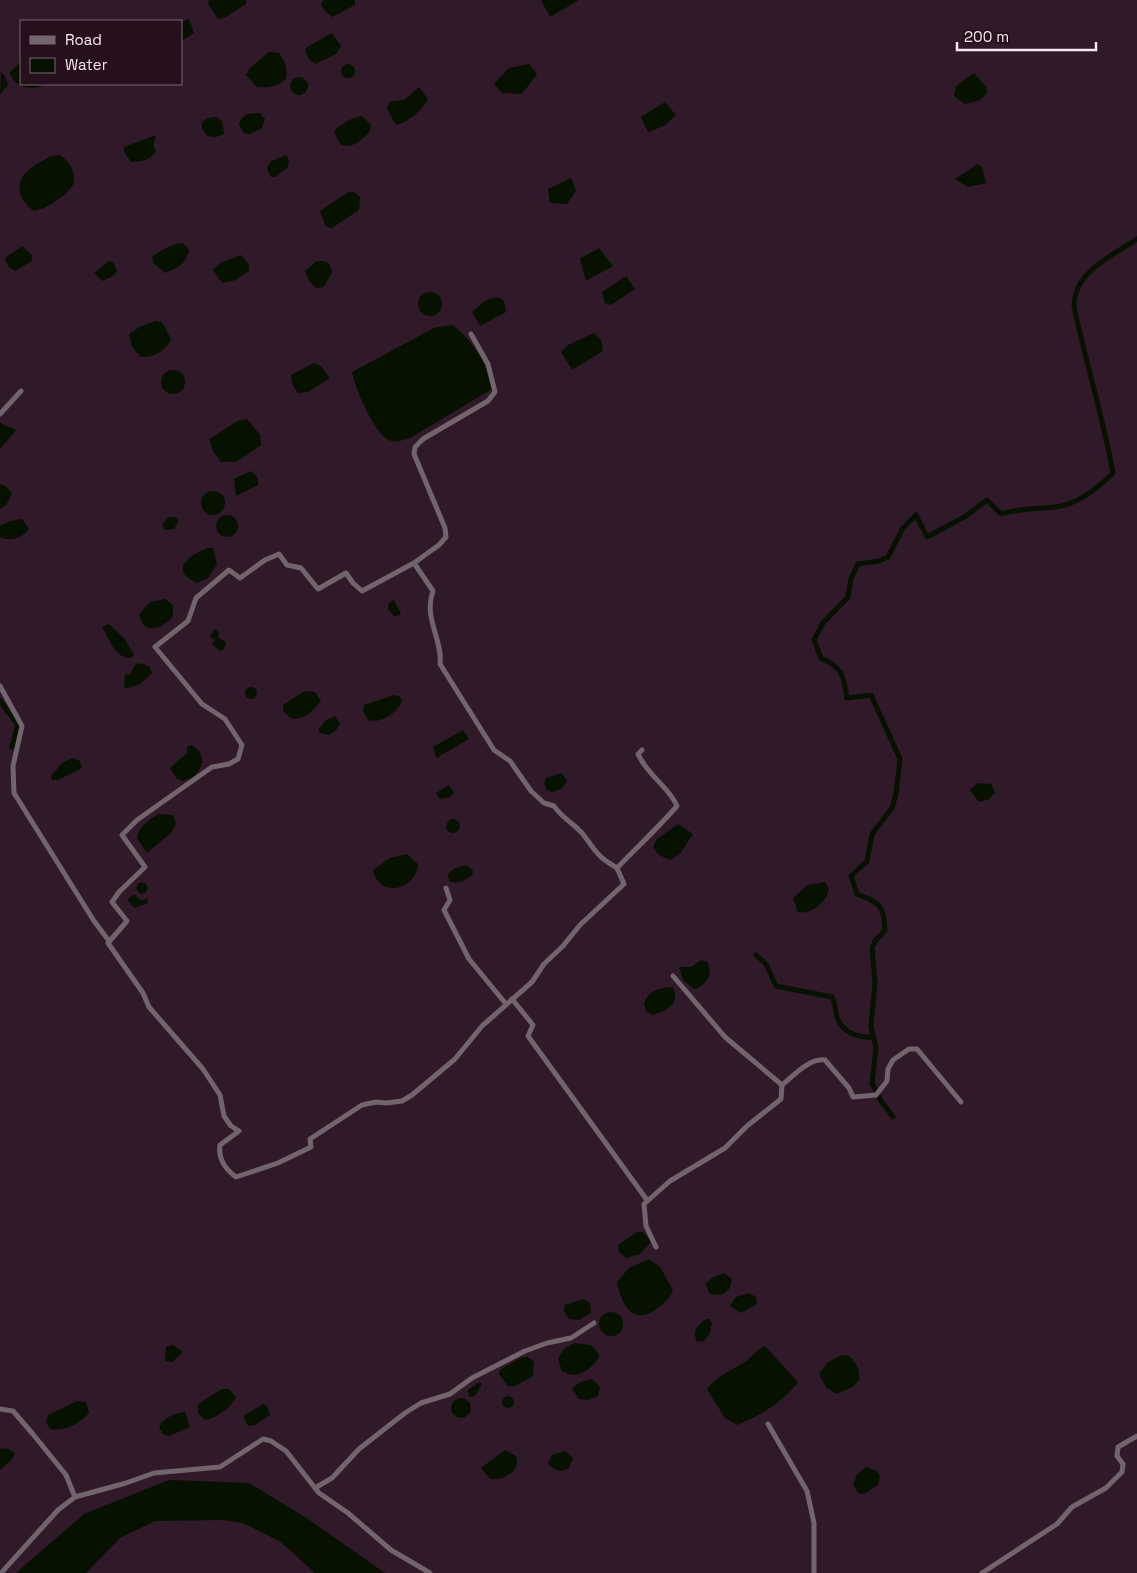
<svg xmlns="http://www.w3.org/2000/svg" width="1137" height="1573" font-family="'Space Grotesk',sans-serif">
<style>
.water{fill:#061100}
.lines{fill:none;stroke-linecap:round;stroke-linejoin:round}
.canal{stroke:#061100;stroke-width:5}
.street{stroke:#71646c;stroke-width:5}
</style>
<rect width="100%" height="100%" fill="#301928"/>
<!-- water -->
<g class="water">
<polygon points="210,0 246,0 246,4 224,18 218,19 207,2"/>
<polygon points="324,0 355,0 355,5 332,17 324,10 321,4"/>
<polygon points="541,0 579,0 550,17"/>
<polygon points="189,19 194,33 181,41 181,22"/>
<polygon points="332,33 341,46 336,54 315,64 309,59 305,50 307,47"/>
<path d="M269 52 279 53C285 62 288 68 286 79 276 87 269 88 257 87L246 75 250 68Z"/>
<path d="M21 62V84H47C34 91 13 89 10 72Z"/>
<circle cx="348" cy="71" r="7"/>
<polygon points="529,64 537,74 522,94 502,93 494,84 509,68"/>
<polygon points="1,72 5,76 8,85 0,94"/>
<polygon points="974,73 986,87 987,93 980,100 965,104 954,96 956,86"/>
<circle cx="299" cy="86" r="9"/>
<path d="M419 87 428 99C421 111 410 121 396 125L387 109 389 102 404 100Z"/>
<polygon points="665,102 676,115 664,126 648,132 641,117"/>
<path d="M260 113 265 119 262 128 250 134 244 133 239 125C242 113 249 114 260 113Z"/>
<path d="M362 116 371 125 370 131C363 140 351 150 340 144L334 132C340 124 351 118 362 116Z"/>
<path d="M216 117C224 120 223 127 224 134L216 137 207 136 202 128V122L208 118Z"/>
<path d="M156 135 153 145 156 151C150 161 142 161 131 162L124 152V147Z"/>
<polygon points="286,155 289,160 288,167 275,177 271,177 267,169 270,162"/>
<path d="M52 156 59 155C69 159 76 173 74 183 67 196 48 208 34 211 29 208 25 204 23 199 10 178 36 163 52 156Z"/>
<polygon points="978,164 982,167 986,183 968,187 955,179"/>
<polygon points="571,178 576,191 567,204 550,203 548,189"/>
<polygon points="348,192 354,192 360,197 359,210 332,228 326,227 320,211"/>
<path d="M183 243 189 250C186 264 178 268 165 273L153 263 152 257C162 250 171 244 183 243Z"/>
<polygon points="22,246 32,255 32,261 15,271 8,266 5,258"/>
<polygon points="599,248 613,266 586,281 580,259"/>
<polygon points="241,255 249,265 249,271 236,280 222,283 213,270 220,263"/>
<polygon points="109,261 113,262 117,271 113,276 102,281 94,273"/>
<path d="M317 261C327 261 329 262 332 272L324 287 316 288 310 282 305 271Z"/>
<polygon points="626,276 635,289 611,305 605,303 602,292"/>
<circle cx="430" cy="304" r="12"/>
<polygon points="498,297 504,301 506,312 480,326 472,312 486,300"/>
<path d="M156 321 162 322 171 339C166 351 153 358 141 357L132 347 129 334 141 326Z"/>
<path d="M452 325C474 341 486 363 492 389L410 438C402 440 394 444 387 439 373 430 355 388 352 372L434 328Z"/>
<polygon points="594,333 601,340 603,351 572,370 561,352 568,345"/>
<polygon points="314,363 321,366 330,378 308,392 298,393 292,384 291,375"/>
<circle cx="173" cy="382" r="12"/>
<polygon points="247,419 260,435 261,445 236,462 221,462 213,451 209,439 238,421"/>
<polygon points="0,423 16,430 0,449"/>
<polygon points="251,471 258,478 258,485 236,496 234,479"/>
<polygon points="0,484 6,486 12,494 6,505 0,509"/>
<circle cx="213" cy="503" r="12"/>
<circle cx="227" cy="526" r="11"/>
<polygon points="168,517 175,517 179,520 174,529 165,530 162,525"/>
<path d="M22 519 29 529C22 538 10 542 0 537V526L10 521Z"/>
<path d="M208 548H213L217 564 208 578 197 583C168 570 189 555 208 548Z"/>
<path d="M165 599 173 605V617C161 629 143 636 139 614L150 602Z"/>
<polygon points="394,600 401,614 395,617 388,609 389,603"/>
<path d="M109 624 125 639 134 655 131 658C114 658 110 639 102 627Z"/>
<polygon points="215,629 219,632 218,638 226,642 224,649 220,651 212,644 216,638 213,639 210,636"/>
<polygon points="138,663 149,666 152,673 140,684 127,688 124,687 125,675 131,674 134,666"/>
<circle cx="251" cy="693" r="6"/>
<path d="M305 691 315 692 321 701C312 713 294 729 283 710V705Z"/>
<path d="M394 695 399 696 402 701C398 713 380 724 368 720L363 711 364 705Z"/>
<polygon points="335,716 340,723 337,729 329,735 320,733 318,730 325,721"/>
<polygon points="463,730 469,739 436,758 433,747"/>
<path d="M192 745C210 756 202 776 183 781L177 779 170 768 187 753V747Z"/>
<polygon points="72,758 80,761 82,768 58,780 52,780 51,776 62,763"/>
<polygon points="562,773 567,781 562,788 552,792 547,790 544,784 546,778"/>
<polygon points="978,783 991,784 995,793 989,799 979,802 970,790"/>
<polygon points="449,785 454,793 450,797 440,799 436,793"/>
<path d="M159 814 173 815 176 824 171 833 147 853 137 838C139 826 149 820 159 814Z"/>
<circle cx="453" cy="826" r="7"/>
<polygon points="678,824 693,834 680,854 670,860 659,855 653,847 657,839"/>
<path d="M407 854 418 864C417 889 379 900 373 870L390 858Z"/>
<path d="M466 865 473 870V874C466 880 458 885 449 881L448 874 455 868Z"/>
<path d="M825 882 829 889C826 902 812 915 798 912L793 898 808 885Z"/>
<circle cx="142" cy="888" r="5.5"/>
<polygon points="135,894 138,899 144,900 147,898 148,903 134,908 127,899"/>
<path d="M701 960 707 962C714 973 707 986 694 989L683 980 679 967H691Z"/>
<path d="M669 987 673 988C681 1004 666 1011 652 1015L646 1011 644 1003C649 991 656 989 669 987Z"/>
<polygon points="637,1232 643,1232 651,1242 640,1254 626,1258 619,1252 618,1245"/>
<path d="M649 1259 660 1267 673 1290C670 1298 665 1303 658 1308 634 1327 621 1305 617 1282L629 1268Z"/>
<polygon points="724,1273 732,1279 730,1288 722,1295 710,1294 705,1284 712,1278"/>
<polygon points="749,1293 756,1297 757,1304 741,1313 730,1306 736,1297"/>
<polygon points="583,1299 590,1303 591,1313 579,1320 569,1319 564,1311 565,1305"/>
<circle cx="611" cy="1324" r="12"/>
<path d="M706 1319H709L712 1323 710 1333 704 1341 697 1342C692 1332 697 1325 706 1319Z"/>
<path d="M574 1343 591 1345 598 1353 599 1358C589 1371 577 1380 562 1371L558 1359 564 1349Z"/>
<polygon points="173,1345 183,1352 172,1362 165,1361 166,1347"/>
<path d="M765 1346 798 1382C783 1402 760 1416 737 1425L725 1418 707 1389C715 1378 731 1370 743 1363 752 1358 754 1350 765 1346Z"/>
<path d="M842 1355 849 1356C857 1364 860 1368 859 1380L853 1387 836 1394 826 1387 819 1374 828 1362Z"/>
<polygon points="522,1357 528,1357 534,1362 533,1376 515,1386 508,1386 499,1374 500,1370"/>
<polygon points="592,1379 600,1387 598,1396 588,1400 579,1399 572,1389 580,1382"/>
<polygon points="479,1382 482,1384 475,1396 470,1397 467,1391"/>
<path d="M222 1389H229L236 1397C231 1408 216 1418 205 1420L198 1413V1404Z"/>
<circle cx="508" cy="1402" r="6"/>
<circle cx="461" cy="1408" r="10"/>
<path d="M77 1401 86 1402 89 1412C82 1423 64 1432 50 1429L46 1422 48 1415Z"/>
<polygon points="263,1404 267,1406 270,1415 255,1425 248,1426 243,1416"/>
<path d="M185 1412 190 1427 169 1436 163 1434 159 1427C163 1418 175 1413 185 1412Z"/>
<polygon points="6,1448 15,1453 12,1459 0,1470 0,1449"/>
<path d="M505 1450 516 1456C522 1471 503 1481 490 1479L481 1468Z"/>
<path d="M565 1451 573 1458 569 1468C561 1473 554 1471 548 1463L552 1455Z"/>
<polygon points="866,1467 877,1471 880,1477 878,1485 864,1494 858,1493 853,1484 857,1475"/>
<polygon points="169,1480 249,1483 305,1517 385,1573 315,1573 281,1542 243,1523 224,1520 155,1521 120,1538 86,1573 16,1573 84,1514"/>
</g>
<g class="lines">
<!-- canal -->
<g class="canal">
<polyline points="0,701 18,725 12,747"/>
<polyline points="876,939 872,948 875,983 871,1026 876,1048 872,1083 881,1101 893,1117"/>
<path d="M875 942 885 930C884 905 880 903 857 894L851 876 867 861 872 834 892 808 896 794 900 759 871 695 847 698C844 676 842 667 821 658L814 640 823 623 848 597 851 578 858 564 879 561 888 557 903 528 916 515 927 537 966 516 987 500 1001 514C1019 508 1036 509 1055 507 1076 505 1098 488 1113 473 1103 417 1086 363 1074 307 1074 271 1111 257 1137 239"/>
<path d="M756 955 766 964 776 986 832 997C836 1005 835 1010 837 1017 842 1033 859 1038 873 1037"/>
</g>
<!-- street -->
<g class="street">
<path d="M471 334 488 364 495 392 488 401 423 439 415 447 414 454 445 528 446 537 439 545 414 563 433 591C423 618 443 640 440 664L494 750 510 761 531 791 544 803 554 806C561 817 573 823 582 833 597 852 595 855 617 868 637 847 658 828 677 806 670 788 647 775 638 754L642 750"/>
<polyline points="0,414 21,391"/>
<path d="M414 563 362 591 353 583 346 573 318 589 301 568 287 565 279 554 265 560 240 578 229 570 196 598 188 621 155 647 202 704 225 719 242 745 238 759 229 764 212 767 137 820 122 835 145 867 119 892 112 902 127 921 108 943 143 993 149 1007 203 1069 220 1095 224 1116 231 1126 239 1131 220 1145C218 1159 225 1169 236 1177L278 1163 311 1147 310 1139 362 1105 376 1102 386 1103 402 1101 412 1095 455 1059 482 1026 532 982 544 964 563 946 580 925 624 884 617 868"/>
<polyline points="0,686 22,726 13,766 14,793 94,921 109,941"/>
<polyline points="446,888 450,900 444,910 469,959 506,1004"/>
<path d="M673 976 725 1037 782 1085C793 1076 809 1058 825 1060L849 1088 853 1097 876 1095 887 1081 888 1069 893 1060 909 1049H917L961 1102"/>
<polyline points="512,999 533,1025 528,1036 647,1200"/>
<polyline points="656,1247 646,1226 644,1204 670,1181 725,1148 747,1126 781,1099 782,1085"/>
<polyline points="0,1409 13,1411 32,1433 66,1475 75,1497"/>
<polyline points="768,1424 807,1491 814,1523 814,1573"/>
<polyline points="315,1488 332,1478 359,1449 405,1413 421,1403 450,1394 472,1378 525,1351 547,1343 571,1338 594,1323"/>
<polyline points="1,1573 58,1510 75,1497 126,1483 154,1473 220,1467 263,1439 271,1441 286,1451 319,1493 348,1513 391,1550 430,1573"/>
<polyline points="982,1573 1057,1524 1072,1507 1106,1488 1122,1472 1123,1464 1117,1456 1118,1447 1137,1436"/>
</g>
</g>
<!-- legend -->
<rect x="20" y="20" width="162" height="65" fill="#26101e" stroke="#7a6673"/>
<rect x="30" y="36" width="25" height="8" fill="#71646c" stroke="#7a6673"/>
<text x="65" y="45" font-size="15" fill="#f8e8f2">Road</text>
<rect x="30" y="58" width="25" height="15" fill="#061100" stroke="#7a6673"/>
<text x="65" y="70" font-size="15" fill="#f8e8f2">Water</text>
<!-- scale -->
<path d="M957 42v8h139v-8" fill="none" stroke="#f8e8f2" stroke-width="2.5"/>
<text x="964" y="42" font-size="15" fill="#f8e8f2" stroke="#26101e" stroke-width="4" paint-order="stroke">200 m</text>
</svg>
